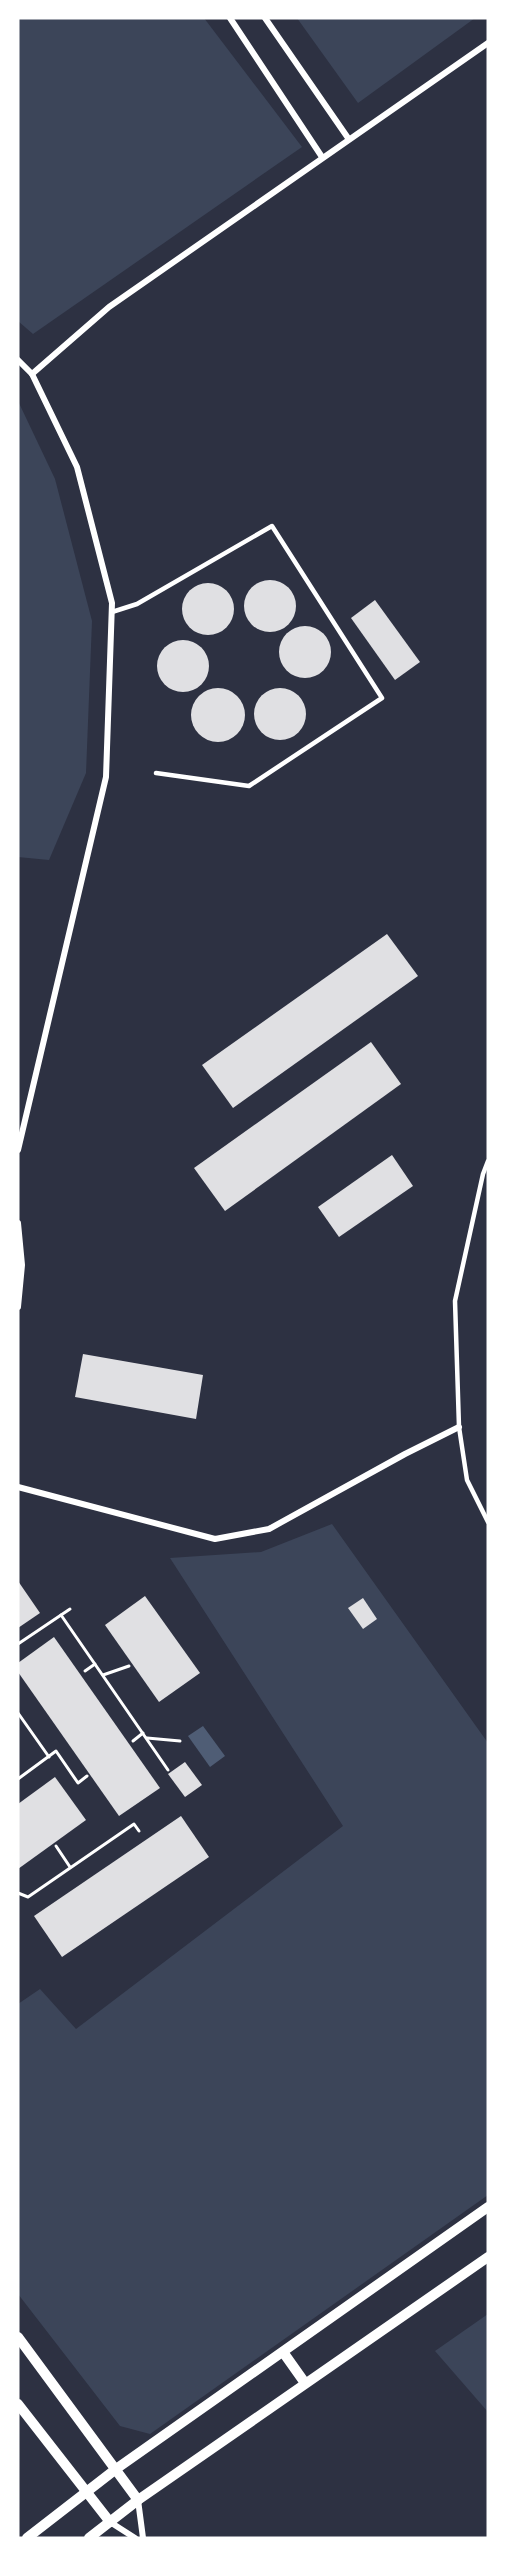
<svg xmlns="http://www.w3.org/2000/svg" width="506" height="2556" font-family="Ubuntu,sans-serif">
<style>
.green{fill:#3c4559}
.water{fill:#4f5d75}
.building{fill:#e0e0e3}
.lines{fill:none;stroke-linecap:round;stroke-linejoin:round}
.path{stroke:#fff;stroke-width:3}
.service{stroke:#fff;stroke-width:4.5}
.minor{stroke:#fff;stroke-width:6}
.tertiary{stroke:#fff;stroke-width:10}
</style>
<rect width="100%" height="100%" fill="#2d3142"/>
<!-- green -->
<g class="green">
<polygon points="18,18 204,18 302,147 33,334 18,321"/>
<polygon points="297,18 475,18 358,103"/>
<polygon points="18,401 55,479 92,621 86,773 49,860 18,857"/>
<polygon points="332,1524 488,1743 488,2195 150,2434 120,2426 18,2294 18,2004 40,1989 76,2029 343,1826 170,1558 261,1552"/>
<polygon points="488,2314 488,2412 435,2351"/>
</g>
<!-- water -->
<polygon class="water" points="203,1726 225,1756 210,1767 188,1736"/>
<!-- building -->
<g class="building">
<circle cx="270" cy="606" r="26"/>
<circle cx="208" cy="609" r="26"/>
<polygon points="375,600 420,662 395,680 351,618"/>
<circle cx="305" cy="652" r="26"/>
<circle cx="183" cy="666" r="26"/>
<circle cx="280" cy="714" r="26"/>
<circle cx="218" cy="715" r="27"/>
<polygon points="387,934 418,976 233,1108 202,1065"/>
<polygon points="371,1042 401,1084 225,1211 194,1168"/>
<polygon points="392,1155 413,1186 339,1237 318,1207"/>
<polygon points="83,1354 203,1375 196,1419 75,1397"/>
<polygon points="18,1581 40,1613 18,1628"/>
<polygon points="145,1596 200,1673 159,1702 105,1625"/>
<polygon points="363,1598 377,1619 363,1629 348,1608"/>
<polygon points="54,1637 160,1788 119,1816 18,1672 18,1663"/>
<polygon points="185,1762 202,1785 185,1797 168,1774"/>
<polygon points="55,1777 86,1820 18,1869 18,1804"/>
<polygon points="181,1816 209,1857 62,1957 34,1916"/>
</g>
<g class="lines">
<!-- path -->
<g class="path">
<polyline points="61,1615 168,1770"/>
<polyline points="18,1644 70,1609"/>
<polyline points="85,1671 95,1664"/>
<polyline points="103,1675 129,1666"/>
<polyline points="18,1713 49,1757"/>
<polyline points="147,1738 180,1741"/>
<polyline points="133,1741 143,1733"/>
<polyline points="18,1779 56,1751 78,1783 87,1776"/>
<polyline points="56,1846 70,1867"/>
<polyline points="18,1893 28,1897 134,1824 139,1831"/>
</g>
<!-- service -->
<g class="service">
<polyline points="112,612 137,604 272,526 382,698 249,786 156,773"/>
<polyline points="488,1161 483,1174 455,1301 459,1427 467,1480 488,1522"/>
</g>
<!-- minor -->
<g class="minor">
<polyline points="230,18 322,157"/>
<polyline points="265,18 348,138"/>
<polyline points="18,360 32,374 77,467 112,603 106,777 18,1150"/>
<polyline points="32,374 109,307 488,43"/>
<polyline points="18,1223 22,1265 18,1307"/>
<polyline points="18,1487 215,1539 269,1529 405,1454 459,1427"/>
<polyline points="138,2500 143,2538"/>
<polyline points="110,2522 135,2538"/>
</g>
<!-- tertiary -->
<g class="tertiary">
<polyline points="18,2337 138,2500"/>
<polyline points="283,2352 305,2383"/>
<polyline points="18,2404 110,2522"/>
<polyline points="27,2538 116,2469 488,2207"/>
<polyline points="89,2538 138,2500 488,2257"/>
</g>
</g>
<!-- border -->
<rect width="506" height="2556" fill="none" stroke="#ffffff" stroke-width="39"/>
</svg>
